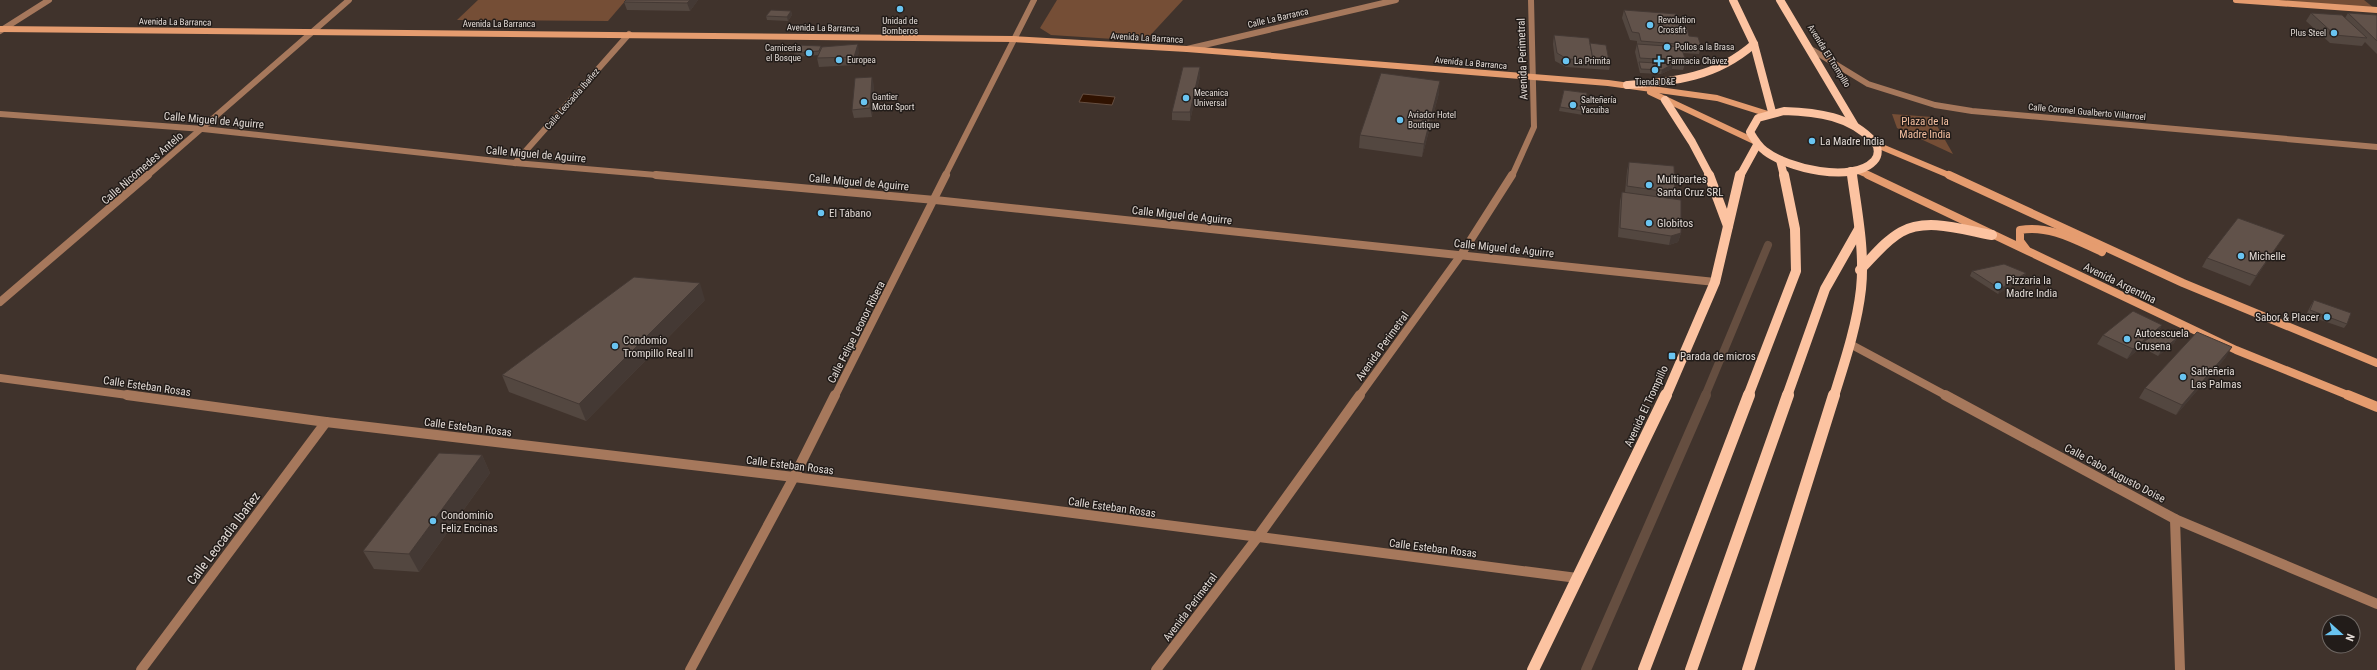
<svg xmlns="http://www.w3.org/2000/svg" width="2377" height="670" font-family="'Roboto Condensed',sans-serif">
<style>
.green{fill:#754e36}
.water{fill:#301200;stroke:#654e40}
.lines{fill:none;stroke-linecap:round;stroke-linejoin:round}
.stream-far1{stroke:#654e40;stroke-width:8}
.stream{stroke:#654e40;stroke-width:10}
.street-far2{stroke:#a6785c;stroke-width:6}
.street-far1{stroke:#a6785c;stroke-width:8}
.street{stroke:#a6785c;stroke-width:10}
.secondary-far2{stroke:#e59c6f;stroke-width:6}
.secondary-far1{stroke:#e59c6f;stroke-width:8}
.secondary{stroke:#e59c6f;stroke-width:10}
.primary-far2{stroke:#fcc3a1;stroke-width:8}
.primary-far1{stroke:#fcc3a1;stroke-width:10}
.primary{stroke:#fcc3a1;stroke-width:12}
.wall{fill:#534740}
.shaded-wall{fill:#443934}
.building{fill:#61524a;stroke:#443934}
.poi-dot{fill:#69c4f1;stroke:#221c19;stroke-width:1.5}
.labels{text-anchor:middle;stroke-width:3;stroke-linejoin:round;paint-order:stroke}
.far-street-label{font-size:9px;fill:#e2dad5;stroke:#221c19}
.far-poi-label{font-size:9px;fill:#e2dad5;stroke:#221c19;text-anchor:start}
.street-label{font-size:11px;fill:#e2dad5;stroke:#221c19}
.park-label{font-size:11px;fill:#f6c0a0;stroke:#221c19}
.poi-label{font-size:11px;fill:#e2dad5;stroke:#221c19;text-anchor:start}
.near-street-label{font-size:13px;fill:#e2dad5;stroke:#221c19}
</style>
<rect width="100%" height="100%" fill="#40332c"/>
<!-- green -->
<g class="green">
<polygon points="478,0 626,0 608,21 457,20"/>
<polygon points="1057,0 1183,0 1145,41 1051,35 1040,28"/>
<polygon points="2261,0 2364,0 2374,8"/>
<polygon points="1892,114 1932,117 1953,154 1897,128"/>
</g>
<!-- water -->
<polygon class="water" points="1083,94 1115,97 1112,105 1079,102"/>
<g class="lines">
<!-- stream-far1 -->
<polyline class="stream-far1" points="1705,396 1768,245"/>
<!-- stream -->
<polyline class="stream" points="1586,670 1706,395"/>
<!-- street-far2 -->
<g class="street-far2">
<polyline points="0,31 49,0"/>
<polyline points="1809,48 1868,84 1935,105 1972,111 2377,147"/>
<polyline points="1187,49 1396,0"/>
<polyline points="0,114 203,129 515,163 668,176"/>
<polyline points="515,163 629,34"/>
<polyline points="147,176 349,0"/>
<polyline points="945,176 1034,0"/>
<polyline points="1512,176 1534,127 1531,0"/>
</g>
<!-- street-far1 -->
<g class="street-far1">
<polyline points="656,175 935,200 1715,282"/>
<polyline points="0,302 148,175"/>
<polyline points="1850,344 1947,396"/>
<polyline points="0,378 135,396"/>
<polyline points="835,396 946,175"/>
<polyline points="1359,396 1461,255 1512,175"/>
</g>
<!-- street -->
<g class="street">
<polyline points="127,395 326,422 794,477 1577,578"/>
<polyline points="1945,395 2175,519 2377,604"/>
<polyline points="2175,519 2180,670"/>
<polyline points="141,670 326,422"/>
<polyline points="690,670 794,477 835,395"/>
<polyline points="1156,670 1257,538 1360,395"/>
</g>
<!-- secondary-far2 -->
<g class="secondary-far2">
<polyline points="2236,0 2377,10"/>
<polyline points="0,29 1013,39 1187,49 1608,83 1717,98 1768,114"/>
<polyline points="1650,92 1754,141"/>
<polyline points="1877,145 1951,176"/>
<polyline points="1856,170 1870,176"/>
</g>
<!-- secondary-far1 -->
<g class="secondary-far1">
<polyline points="1868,175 2236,350 2350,396"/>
<polyline points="1949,175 2183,283 2377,363"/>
<path d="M2026 249 2020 241V230C2050 225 2075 240 2102 252"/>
</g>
<!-- secondary -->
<polyline class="secondary" points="2348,395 2377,407"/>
<!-- primary-far2 -->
<g class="primary-far2">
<polyline points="1733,0 1754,44 1772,112"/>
<polyline points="1780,0 1855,126"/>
<path d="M1627 85C1676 81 1715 78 1754 44"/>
<polyline points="1665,100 1692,142 1710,176"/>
<path d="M1784 111C1817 112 1851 116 1874 142 1879 147 1879 156 1874 161 1852 184 1787 168 1765 151 1758 146 1754 139 1750 132L1758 118Z"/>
<polyline points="1780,160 1784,176"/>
<polyline points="1851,171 1852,176"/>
<polyline points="1740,176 1757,145"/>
</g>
<!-- primary-far1 -->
<g class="primary-far1">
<polyline points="1709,175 1728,226"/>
<path d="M1860 270C1873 257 1885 241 1901 232 1927 217 1964 230 1992 235"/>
<polyline points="1666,396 1715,282 1740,175"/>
<polyline points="1748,396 1796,271 1795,229 1784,175"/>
<polyline points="1787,396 1825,289 1859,229"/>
<path d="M1834 396C1845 361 1857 325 1861 289 1865 251 1857 212 1852 175"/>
</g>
<!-- primary -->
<g class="primary">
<polyline points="1533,670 1666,395"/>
<polyline points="1644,670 1749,395"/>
<polyline points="1691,670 1788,395"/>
<polyline points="1748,670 1834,395"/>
</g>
</g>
<!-- wall -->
<g class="wall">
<polygon points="626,0 698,0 690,11 627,10 624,2"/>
<polygon points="1624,10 1680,25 1689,36 1701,46 1699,54 1683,53 1686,61 1683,70 1672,69 1661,74 1640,73 1635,52 1637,44 1637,41 1630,40 1622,18"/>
<polygon points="791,11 792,15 788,21 767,20 766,16"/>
<polygon points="2311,13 2345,18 2348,13 2377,15 2377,54 2365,42 2362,46 2330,43 2306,21"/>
<polygon points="1554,35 1590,43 1610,66 1609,70 1566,67 1555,61 1553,44"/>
<polygon points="822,47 859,52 855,65 819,67 817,58 819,55 795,57 794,53"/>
<polygon points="1200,67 1200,76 1190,121 1172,120 1172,112"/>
<polygon points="874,85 872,117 854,118 852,110"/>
<polygon points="1564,90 1587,93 1583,115 1559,111"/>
<polygon points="1439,93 1422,157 1359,148 1360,135"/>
<polygon points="1629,162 1675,193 1673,199 1681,233 1678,242 1669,245 1618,237 1620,201 1622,192 1625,192 1627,171"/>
<polygon points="2285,235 2250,286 2202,267 2207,258"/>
<polygon points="1972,271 2026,273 2024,278 1998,294 1970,276"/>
<polygon points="705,300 586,421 509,392 502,375"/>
<polygon points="2314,300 2347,324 2344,328 2306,315 2311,305"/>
<polygon points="2162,325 2159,330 2177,338 2174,343 2158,356 2141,347 2127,359 2097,344 2103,335"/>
<polygon points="2226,357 2176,415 2139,398 2145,388"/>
<polygon points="482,455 490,473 419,572 374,569 363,551"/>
</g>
<!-- shaded-wall -->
<g class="shaded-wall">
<polygon points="690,0 698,0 690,11 687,3"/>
<polygon points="791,11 792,15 788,21 787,17"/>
<polygon points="858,44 859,52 855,65 854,57"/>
<polygon points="1673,64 1672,69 1661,74 1662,70"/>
<polygon points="1200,67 1200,76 1190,121 1190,112"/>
<polygon points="872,77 874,85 872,117 870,108"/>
<polygon points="1440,81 1439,93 1422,157 1424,144"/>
<polygon points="1681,233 1678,242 1669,245 1671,236"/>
<polygon points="2285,235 2279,244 2250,286 2256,276"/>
<polygon points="2026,273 2024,278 1998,294 2000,289"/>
<polygon points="700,283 705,300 586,421 579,404"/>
<polygon points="2162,325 2156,335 2144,342 2141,347 2127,359 2133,349"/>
<polygon points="2177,338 2174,343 2158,356 2161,351"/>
<polygon points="2232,347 2226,357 2176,415 2182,405"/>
<polygon points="482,455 490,473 419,572 409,554"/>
</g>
<!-- building -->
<g class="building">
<polygon points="626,0 690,0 687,3 624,2"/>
<polygon points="771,10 791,11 787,17 766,16"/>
<polygon points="1624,10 1677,14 1680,25 1686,25 1689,36 1698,37 1701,46 1641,41 1639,33 1632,32"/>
<polygon points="2311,13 2342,15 2367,38 2335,35"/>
<polygon points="2348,13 2377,15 2377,41"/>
<polygon points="1554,35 1589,38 1593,60 1567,59 1557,53"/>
<polygon points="1590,43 1606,45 1610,66 1592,64 1593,60"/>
<polygon points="858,44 854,57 817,58 822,47"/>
<polygon points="1637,44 1681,47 1686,61 1640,58"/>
<polygon points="797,45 821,46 819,51 794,53"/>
<polygon points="1639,62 1673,64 1662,70 1641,69"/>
<polygon points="1183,67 1200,67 1190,112 1172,112"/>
<polygon points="1381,73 1440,81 1424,144 1360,135"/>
<polygon points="872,77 870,108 852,110 855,78"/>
<polygon points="1564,90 1587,93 1584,111 1560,107"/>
<polygon points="1629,162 1674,166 1675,193 1627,186"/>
<polygon points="1622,192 1681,200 1681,233 1671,236 1620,228"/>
<polygon points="2238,218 2285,235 2256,276 2207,258"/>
<polygon points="2004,264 2026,273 2000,289 1972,271"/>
<polygon points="634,277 700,283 579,404 502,375"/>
<polygon points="2314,300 2351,313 2347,324 2310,310"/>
<polygon points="2133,311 2162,325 2133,349 2103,335"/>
<polygon points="2159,330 2177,338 2161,351 2144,342"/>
<polygon points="2197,332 2232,347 2182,405 2145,388"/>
<polygon points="439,453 482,455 409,554 363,551"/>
</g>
<!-- markers -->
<g class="poi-dot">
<circle cx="900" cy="9" r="4"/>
<circle cx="1650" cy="25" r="4"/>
<circle cx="2334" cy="33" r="4"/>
<circle cx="1667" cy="47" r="4"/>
<circle cx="809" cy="53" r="4"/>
<circle cx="839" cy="60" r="4"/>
<circle cx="1566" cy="61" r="4"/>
<path d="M1657 55h4v4h4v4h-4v4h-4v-4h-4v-4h4z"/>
<circle cx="1655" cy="70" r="4"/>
<circle cx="1186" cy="98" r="4"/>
<circle cx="864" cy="102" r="4"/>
<circle cx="1573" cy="105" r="4"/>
<circle cx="1400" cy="120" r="4"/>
<circle cx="1812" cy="141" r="4"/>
<circle cx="1649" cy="185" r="4"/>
<circle cx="821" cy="213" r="4"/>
<circle cx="1649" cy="223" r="4"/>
<circle cx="2241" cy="256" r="4"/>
<circle cx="1998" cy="286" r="4"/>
<circle cx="2327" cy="317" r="4"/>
<circle cx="2127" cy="339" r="4"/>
<circle cx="615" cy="346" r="4"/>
<rect x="1668" y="352" width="8" height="8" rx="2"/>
<circle cx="2183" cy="377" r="4"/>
<circle cx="433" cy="521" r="4"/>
</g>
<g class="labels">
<!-- far-street labels -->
<g class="far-street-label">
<text transform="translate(1278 18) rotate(-13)" y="3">Calle La Barranca</text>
<text transform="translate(175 22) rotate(1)" y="3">Avenida La Barranca</text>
<text x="499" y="27">Avenida La Barranca</text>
<text transform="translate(823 28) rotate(1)" y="3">Avenida La Barranca</text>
<text transform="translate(1147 38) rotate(3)" y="3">Avenida La Barranca</text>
<text transform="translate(1829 56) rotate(58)" y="3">Avenida El Trompillo</text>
<text transform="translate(1471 63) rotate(5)" y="3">Avenida La Barranca</text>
<text transform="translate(572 99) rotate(-49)" y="3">Calle Leocadia Ibañez</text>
<text transform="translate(2087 112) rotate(5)" y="3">Calle Coronel Gualberto Villarroel</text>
</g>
<!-- far-poi labels -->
<g class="far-poi-label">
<text x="1658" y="23">Revolution<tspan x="1658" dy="10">Crossfit</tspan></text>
<text x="900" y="24" text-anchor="middle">Unidad de<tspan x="900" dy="10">Bomberos</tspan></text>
<text x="2326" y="36" text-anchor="end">Plus Steel</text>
<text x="1675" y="50">Pollos a la Brasa</text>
<text x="801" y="51" text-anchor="end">Carniceria<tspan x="801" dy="10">el Bosque</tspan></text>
<text x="847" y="63">Europea</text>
<text x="1574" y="64">La Primita</text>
<text x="1667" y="64">Farmacia Chávez</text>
<text x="1655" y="85" text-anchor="middle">Tienda D&amp;E</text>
<text x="1194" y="96">Mecanica<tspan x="1194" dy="10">Universal</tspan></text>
<text x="872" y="100">Gantier<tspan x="872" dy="10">Motor Sport</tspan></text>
<text x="1581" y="103">Salteñería<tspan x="1581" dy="10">Yacuiba</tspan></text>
<text x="1408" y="118">Aviador Hotel<tspan x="1408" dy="10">Boutique</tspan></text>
</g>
<!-- street labels -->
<g class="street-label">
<text transform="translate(1522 59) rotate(-92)" y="4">Avenida Perimetral</text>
<text transform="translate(214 120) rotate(5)" y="4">Calle Miguel de Aguirre</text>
<text transform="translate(536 154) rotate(5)" y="4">Calle Miguel de Aguirre</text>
<text transform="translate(142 168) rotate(-41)" y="4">Calle Nicómedes Antelo</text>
<text transform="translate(859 182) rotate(5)" y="4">Calle Miguel de Aguirre</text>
<text transform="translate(1182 215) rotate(6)" y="4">Calle Miguel de Aguirre</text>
<text transform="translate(1504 248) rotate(6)" y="4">Calle Miguel de Aguirre</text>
<text transform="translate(2120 283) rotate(26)" y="4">Avenida Argentina</text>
<text transform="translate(856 332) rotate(-63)" y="4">Calle Felipe Leonor Ribera</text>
<text transform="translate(1382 346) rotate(-54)" y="4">Avenida Perimetral</text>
<text transform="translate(147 386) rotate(8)" y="4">Calle Esteban Rosas</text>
<text transform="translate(1646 406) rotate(-65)" y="4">Avenida El Trompillo</text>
<text transform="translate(468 427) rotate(7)" y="4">Calle Esteban Rosas</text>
<text transform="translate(790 465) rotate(7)" y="4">Calle Esteban Rosas</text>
<text transform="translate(2115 473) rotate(28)" y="4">Calle Cabo Augusto Doise</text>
<text transform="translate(1112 507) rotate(8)" y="4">Calle Esteban Rosas</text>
<text transform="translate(1433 548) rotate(7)" y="4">Calle Esteban Rosas</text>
<text transform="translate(1190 607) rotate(-53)" y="4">Avenida Perimetral</text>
</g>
<!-- park labels -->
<g class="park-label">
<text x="1925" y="125">Plaza de la<tspan x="1925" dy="13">Madre India</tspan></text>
</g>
<!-- poi labels -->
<g class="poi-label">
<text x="1820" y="145">La Madre India</text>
<text x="1657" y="183">Multipartes<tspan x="1657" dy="13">Santa Cruz SRL</tspan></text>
<text x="829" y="217">El Tábano</text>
<text x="1657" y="227">Globitos</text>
<text x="2249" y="260">Michelle</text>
<text x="2006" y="284">Pizzaria la<tspan x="2006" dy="13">Madre India</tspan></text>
<text x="2319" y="321" text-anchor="end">Sabor &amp; Placer</text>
<text x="2135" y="337">Autoescuela<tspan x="2135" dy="13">Crusena</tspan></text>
<text x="623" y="344">Condomio<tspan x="623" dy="13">Trompillo Real II</tspan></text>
<text x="1680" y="360">Parada de micros</text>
<text x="2191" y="375">Salteñeria<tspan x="2191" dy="13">Las Palmas</tspan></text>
<text x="441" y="519">Condominio<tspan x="441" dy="13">Feliz Encinas</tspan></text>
</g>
<!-- near-street labels -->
<g class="near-street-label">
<text transform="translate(223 538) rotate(-53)" y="5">Calle Leocadia Ibañez</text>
</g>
</g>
<!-- north arrow -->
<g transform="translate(2341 634) rotate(111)"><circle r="19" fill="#221c19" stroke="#6f6864"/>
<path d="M0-3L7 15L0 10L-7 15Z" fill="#69c4f1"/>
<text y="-6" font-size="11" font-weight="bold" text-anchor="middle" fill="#e2dad5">N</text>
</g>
</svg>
